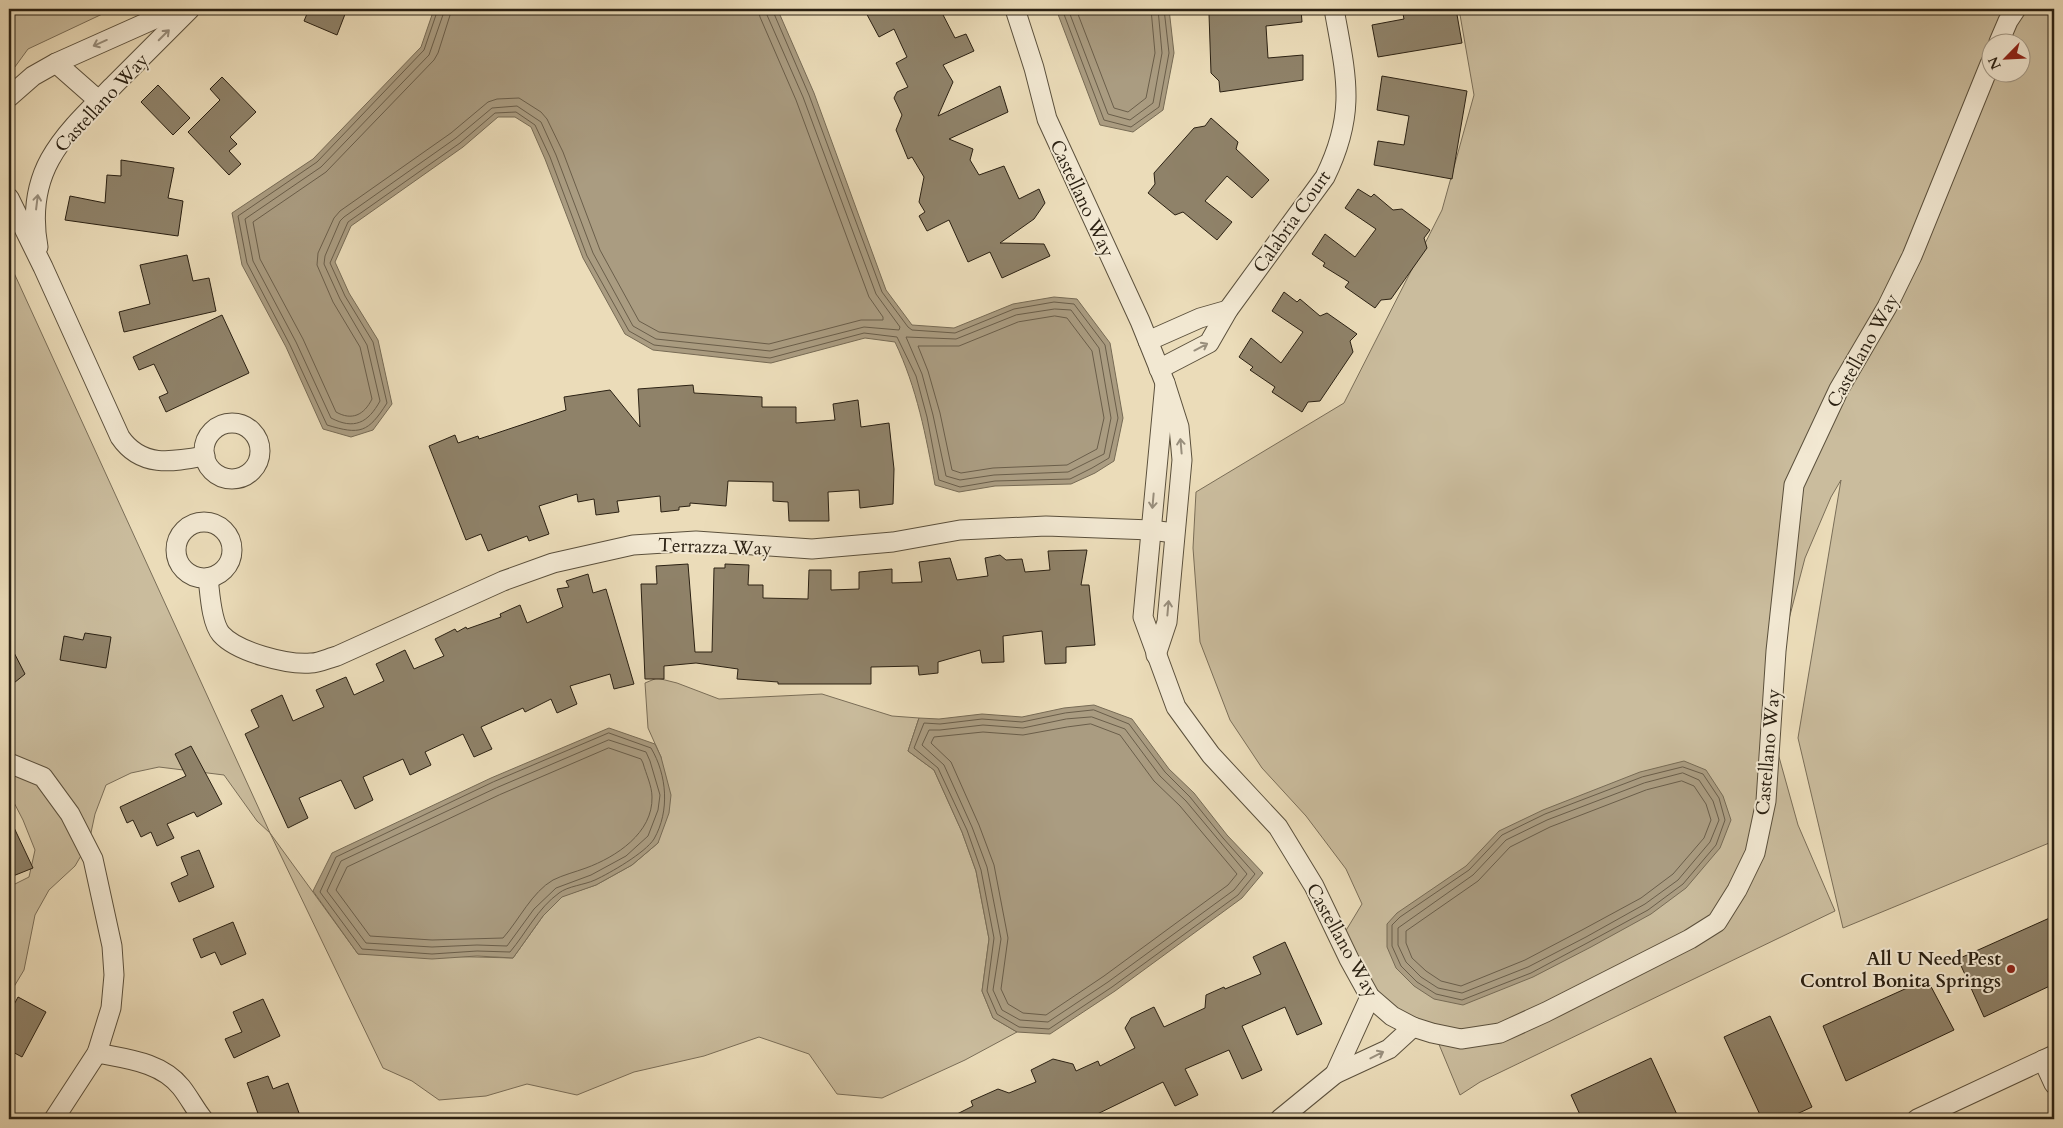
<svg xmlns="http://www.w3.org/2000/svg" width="2063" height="1128" font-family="Cardo,serif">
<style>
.green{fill:#cabc9d;stroke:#7a6e58;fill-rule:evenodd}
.water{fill:#aa9c81;stroke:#776b55}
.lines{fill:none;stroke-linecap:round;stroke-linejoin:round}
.shore{stroke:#6a5e4a;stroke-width:1}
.building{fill:#8f8269;stroke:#2b2113}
.minor-casing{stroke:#5b503c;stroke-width:21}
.minor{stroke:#f2e8d2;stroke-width:19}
.oneway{stroke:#988e7c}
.poi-dot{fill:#8f2418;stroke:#f2e8d2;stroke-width:2}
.labels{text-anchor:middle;stroke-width:4;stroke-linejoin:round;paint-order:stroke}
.street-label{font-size:19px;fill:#2b2113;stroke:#f2e8d2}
.poi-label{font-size:19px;font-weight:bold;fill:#2b2113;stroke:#f2e8d2;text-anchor:end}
</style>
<rect width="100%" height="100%" fill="#ebdcb9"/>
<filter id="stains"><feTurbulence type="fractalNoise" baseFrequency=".004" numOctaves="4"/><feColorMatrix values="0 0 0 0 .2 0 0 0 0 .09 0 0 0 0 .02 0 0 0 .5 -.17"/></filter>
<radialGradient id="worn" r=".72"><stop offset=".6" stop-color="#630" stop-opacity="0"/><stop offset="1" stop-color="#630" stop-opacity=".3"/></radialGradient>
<!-- green -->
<g class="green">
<polygon points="9,9 113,9 28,49 9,75"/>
<path d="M1459 9H2054V841L1843 928 1798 738 1841 480 1831 497 1805 558 1789 619 1778 649 1774 739 1798 825 1835 911 1480 1082 1460 1095 1433 1030 1375 995 1339 942 1362 904 1346 869 1306 816 1262 768 1230 720 1200 642 1193 548 1196 492 1344 403 1442 210 1474 95ZM1990 42H2020V72H1990Z"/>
<polygon points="9,262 270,833 358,954 513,958 543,916 563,896 596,885 632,865 658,843 661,757 648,728 645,683 657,678 677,683 719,699 822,694 892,716 919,718 908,751 934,770 962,832 976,871 989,939 982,991 993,1018 1017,1032 965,1060 882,1098 837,1094 809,1054 759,1037 704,1056 634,1072 577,1095 527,1084 486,1096 439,1100 412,1081 383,1068 270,833 257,821 224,775 159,767 131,773 106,785 95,814 89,842 75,866 49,890 35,915 24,970 9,995 9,887 29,877 35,850 23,820 9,793"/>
</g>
<!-- water -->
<g class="water">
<path d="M434 9H776L780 15 814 93 886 290 912 325 954 328 1013 304 1054 297 1077 299 1110 343 1123 418 1114 461 1095 473 1071 484 995 486 959 492 935 485C926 436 917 388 895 342L865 338 771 363 653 350 625 334 583 258 545 159 531 127 515 117H498L463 147 351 226 335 262 349 293 378 340 392 404 373 430 351 437 323 429 286 347 242 265 232 213 313 159 421 47Z"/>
<polygon points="1056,9 1169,9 1174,53 1163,110 1133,132 1100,125"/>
<polygon points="1094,705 1132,719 1169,769 1194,793 1227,835 1263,873 1242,898 1115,991 1050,1034 1017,1032 993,1018 982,991 989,939 976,871 962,832 934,770 908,751 919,718 939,719 982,714 1022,717 1064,708"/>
<polygon points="609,728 655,744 661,757 671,795 669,813 658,843 632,865 596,885 562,897 543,916 513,958 477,956 432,959 358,954 313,891 332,853 491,778"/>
<polygon points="1684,761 1706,770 1723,796 1731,820 1720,848 1686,888 1651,914 1591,947 1533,977 1463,1005 1434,999 1414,986 1396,968 1387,947 1387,924 1397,913 1466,866 1499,831 1543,810 1640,772"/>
</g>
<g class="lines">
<!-- shore -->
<g class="shore">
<path d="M438 9 424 50 317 162 238 216 247 263 290 345 327 425C360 435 368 433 387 403L373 342 345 296 330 263 348 222 460 143 495 113 516 112 535 125 550 157 587 256 629 331 654 345 770 358 864 333 897 337 916 376 927 417 939 480 960 487 995 481 1070 479 1092 468 1109 458 1118 418 1105 345 1074 304 1054 302 1014 309 955 333 912 330 908 327 882 292 809 95 772 9"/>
<path d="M445 9 429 55 321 167 245 219 253 261 296 342 331 418C354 430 368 423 380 401L367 345 340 299 324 264 325 256 340 221 344 217 456 138 492 108 517 106 541 122 556 155 593 253 633 326 656 339 770 351 864 327 899 330 900 327 876 294 803 97 767 15 766 9"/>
<path d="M452 9 438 53 434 60 326 172 253 222 260 259 303 339 336 412C352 421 364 415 372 399L360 347 333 302 317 265 318 253 334 218 340 211 451 133 488 102 497 99 519 98 541 112 547 119 563 152 600 250 639 321 659 332 769 344 861 320H883V317L869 297 796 100 760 17 758 9"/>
<polyline points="1062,9 1104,120 1131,127 1159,107 1169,53 1164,9"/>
<polyline points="1068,9 1108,114 1130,120 1153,103 1162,53 1158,9"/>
<polyline points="1076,9 1114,108 1128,112 1146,98 1155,53 1151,9"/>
<polygon points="1055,309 1071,310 1099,348 1111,418 1104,454 1068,472 994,475 960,480 946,476 933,415 922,374 906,337 956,339 1016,315"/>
<polygon points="1055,316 1067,318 1092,351 1104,418 1097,449 1067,465 993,468 961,473 952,470 940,413 928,371 918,346 959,346 1018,322"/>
<polygon points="1094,710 1129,724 1165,772 1190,797 1223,838 1255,874 1238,895 1112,987 1049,1029 1019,1027 997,1014 987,991 994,938 981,870 967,830 938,768 914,748 924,723 940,724 982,719 1022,722 1065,713"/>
<polygon points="1092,717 1125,729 1160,776 1186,801 1247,874 1234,890 1108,982 1048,1022 1020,1020 1002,1010 993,990 1001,939 987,867 972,827 944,765 922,745 929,730 940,730 983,725 1023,728 1066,719"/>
<polygon points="1091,724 1120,735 1154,781 1180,806 1237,874 1228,885 1104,976 1046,1015 1023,1013 1008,1004 1001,989 1008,938 994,865 979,825 951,762 931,743 934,737 983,732 1023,735 1067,727"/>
<path d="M609 733 651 748C667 775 670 811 654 839 645 853 610 873 595 880 584 885 568 886 559 893 538 908 526 933 510 952L477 951 432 954 362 949 320 892 336 857 493 782Z"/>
<polygon points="609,740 646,752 650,761 660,795 658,810 648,836 626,856 591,875 556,888 534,909 507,946 477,945 432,947 366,943 327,891 341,861 496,788"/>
<path d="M609 748 641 759 643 763C646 774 652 786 652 797 653 833 616 857 586 868 575 872 563 875 553 880 532 892 519 920 503 938L432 940 370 936 336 890 347 867 499 795Z"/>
<polygon points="1683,767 1703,774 1719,798 1725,820 1716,845 1683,884 1648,910 1589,942 1531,973 1462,1000 1436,994 1417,982 1401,966 1392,946 1392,925 1400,917 1469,870 1502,835 1545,814 1642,777"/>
<polygon points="1683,773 1699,780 1713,801 1719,820 1710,842 1678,880 1645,904 1586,937 1528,967 1462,993 1438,988 1421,977 1406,962 1398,945 1398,928 1473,875 1506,840 1547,820 1644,783"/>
<polygon points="1682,781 1694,786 1706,804 1711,820 1704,838 1673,874 1641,898 1582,930 1525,960 1461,986 1441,981 1426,971 1412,958 1406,943 1406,931 1478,881 1510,847 1550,827 1646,790"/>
</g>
</g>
<!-- building -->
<g class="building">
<polygon points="309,9 347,9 337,35 304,21"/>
<polygon points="864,9 940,9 955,38 966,34 974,51 943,65 953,82 938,116 1000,86 1008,112 949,139 973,149 970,160 979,175 1004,166 1019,199 1039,189 1045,203 1034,219 1000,243 1044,244 1050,256 1002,278 990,252 968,262 949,220 927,231 919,216 925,212 919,202 924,177 912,157 908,159 896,130 902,115 894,98 897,92 908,87 896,63 907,57 894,29 879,37"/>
<polygon points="1215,9 1301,9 1302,22 1266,26 1268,58 1303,55 1303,80 1220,92 1219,81 1211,73 1209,14"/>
<polygon points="1402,9 1456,9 1462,43 1378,57 1372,25 1404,19"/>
<polygon points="1382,76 1467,91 1452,179 1374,165 1378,141 1404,145 1409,116 1377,110"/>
<polygon points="222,77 256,112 230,137 237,144 229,151 241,164 229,175 188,132 220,100 210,89"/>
<polygon points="158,85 190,118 173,135 141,102"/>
<polygon points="1211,118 1238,142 1236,149 1269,180 1252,198 1227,176 1205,201 1232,222 1217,240 1183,212 1175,215 1148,193 1155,184 1154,173 1194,128 1205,126"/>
<polygon points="121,160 174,168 168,198 183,201 178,236 65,220 70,196 105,203 107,175 121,176"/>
<polygon points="1358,189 1371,197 1374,194 1393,210 1402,209 1430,230 1424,238 1427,248 1391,299 1381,300 1375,308 1345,287 1349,282 1323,266 1325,263 1312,254 1325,234 1355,257 1376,229 1345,208"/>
<polygon points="187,255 193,281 209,278 216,311 124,332 119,312 150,304 140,265"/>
<polygon points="1284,292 1297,302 1300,299 1320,316 1327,313 1357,334 1350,341 1353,352 1320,401 1308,402 1302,412 1272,392 1275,387 1250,370 1253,367 1239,357 1251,338 1281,363 1303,332 1272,311"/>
<polygon points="222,315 249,373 166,412 159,397 168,393 154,364 139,370 133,357"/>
<polygon points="693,385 694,393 762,397 762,407 796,407 796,423 835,420 833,404 858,400 861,427 889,423 894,469 893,504 860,508 859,490 828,492 829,521 789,521 788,502 773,501 773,482 728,481 726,506 690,503 690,506 679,507 679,510 661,512 660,496 617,501 619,512 596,515 594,499 578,502 577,494 539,506 549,534 529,541 527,536 488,551 481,534 466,540 429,446 455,435 458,443 478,436 479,439 566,410 564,397 610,390 640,427 638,389"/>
<polygon points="1087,550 1081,585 1089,585 1095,645 1066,647 1066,663 1045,664 1042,631 1003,636 1004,662 982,663 980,650 938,662 938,673 919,675 918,666 871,667 871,684 778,684 778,682 737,679 738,669 696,663 664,666 664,679 645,679 641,584 657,584 656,566 688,564 695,652 712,652 714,568 725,568 725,564 749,565 748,585 763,585 763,598 808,599 809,570 831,570 831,590 859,589 859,572 892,569 892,583 922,582 919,562 950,558 957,580 988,576 985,558 1000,555 1006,560 1022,559 1025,572 1050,570 1048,551"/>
<polygon points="588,574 593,593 606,589 634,684 614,689 610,674 570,686 577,704 557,713 551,699 525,712 523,708 481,727 492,749 474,757 463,734 425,752 431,765 410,775 403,759 363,777 373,800 355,809 341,780 299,798 308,818 288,828 245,734 259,727 251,710 282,695 293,721 324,707 316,690 346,677 354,695 384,681 376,664 405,650 414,669 444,656 435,639 455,629 457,632 466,627 467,629 501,617 500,614 520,605 527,623 563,607 557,589 569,587 566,581"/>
<polygon points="85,633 111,637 106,668 60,660 64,636 83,640"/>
<polygon points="9,643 25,674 9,687"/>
<polygon points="191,746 222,804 197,817 194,812 167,824 174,838 157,846 151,832 141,837 133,820 127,823 120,807 186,776 175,754"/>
<polygon points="9,817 33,868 13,876 9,865"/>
<polygon points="199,850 214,887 179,902 171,883 188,875 181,857"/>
<polygon points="2054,916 2054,984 1984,1017 1958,959"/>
<polygon points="233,922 246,954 221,965 215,952 201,958 193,939"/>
<polygon points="1285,942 1322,1024 1297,1035 1285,1007 1242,1026 1262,1070 1242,1079 1229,1050 1185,1069 1198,1095 1175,1106 1163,1082 1087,1119 947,1119 973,1106 971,1101 998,1089 1009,1093 1036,1082 1031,1070 1053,1059 1073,1064 1076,1071 1098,1061 1100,1066 1135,1048 1125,1028 1131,1018 1154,1007 1164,1027 1205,1008 1206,995 1224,987 1225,989 1261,974 1253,957"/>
<polygon points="1927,979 1954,1030 1846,1081 1823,1026"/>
<polygon points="18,997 46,1012 22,1057 9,1050 9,1014"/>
<polygon points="263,999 280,1036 234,1058 225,1039 242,1032 233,1012"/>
<polygon points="1770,1016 1812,1107 1786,1119 1762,1119 1724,1037"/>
<polygon points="1651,1058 1679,1119 1582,1119 1571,1095"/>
<polygon points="268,1076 273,1089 288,1083 299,1113 284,1119 260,1119 247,1083"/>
</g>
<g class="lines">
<!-- minor casing -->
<g class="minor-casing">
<g id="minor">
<polyline points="1015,9 1034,68 1047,119 1140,321 1165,383 1179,427 1182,460 1167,622 1156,655"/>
<polyline points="1999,42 2008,21 2016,9"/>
<polyline points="56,63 98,100"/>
<polyline points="9,97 33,76 56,63 177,9"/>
<path d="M9 198 43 267 120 437C141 468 172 462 205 456"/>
<path d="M38 247C24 169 65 134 115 84 140 59 165 34 190 9"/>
<polyline points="1148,341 1200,318 1228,310"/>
<path d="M1159 369 1209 343 1228 310 1325 177C1357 112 1346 76 1334 9"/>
<polyline points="1165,383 1143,617 1176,707 1211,755 1278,827 1314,886 1349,959 1370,997 1392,1016 1413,1027 1432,1033 1461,1039 1500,1033 1546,1012 1690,939 1717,922 1737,890 1755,853 1766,801 1776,651 1794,485 1839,389 1887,307 1912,256 1990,64"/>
<circle cx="232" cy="451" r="28"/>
<circle cx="204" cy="550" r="28"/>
<path d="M208 578C210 593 211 622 221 634 237 652 287 665 311 663 319 663 329 658 337 656L503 581 553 563 633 545 696 541 812 549 893 542 960 530 1046 526 1151 530 1174 533"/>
<polyline points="9,763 43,777 70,814 93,859 112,946 114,975 111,1008 97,1053 54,1119"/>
<path d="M97 1053C127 1059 161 1062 181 1087 189 1097 195 1109 203 1119"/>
<polyline points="2043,1060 2054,1084"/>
<polyline points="1335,1074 1370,997"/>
<polyline points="1280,1119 1335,1074 1389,1049 1413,1027"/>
<polyline points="1917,1119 2054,1055"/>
</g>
</g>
<!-- minor -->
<use href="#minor" class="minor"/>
</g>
<!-- one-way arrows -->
<defs><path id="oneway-shaft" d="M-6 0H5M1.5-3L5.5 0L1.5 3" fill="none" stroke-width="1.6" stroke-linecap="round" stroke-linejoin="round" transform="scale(1.25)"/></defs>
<g class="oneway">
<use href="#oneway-shaft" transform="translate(164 35) rotate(-45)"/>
<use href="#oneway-shaft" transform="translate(100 43) rotate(156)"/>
<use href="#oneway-shaft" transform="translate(37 202) rotate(-83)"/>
<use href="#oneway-shaft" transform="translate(1201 347) rotate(-28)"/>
<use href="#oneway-shaft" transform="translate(1181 446) rotate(-95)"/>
<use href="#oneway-shaft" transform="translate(1153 501) rotate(95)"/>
<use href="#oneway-shaft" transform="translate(1168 608) rotate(-85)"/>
<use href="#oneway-shaft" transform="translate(1377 1055) rotate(-27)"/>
</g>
<!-- markers -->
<circle class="poi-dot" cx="2011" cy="969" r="5"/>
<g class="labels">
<!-- street labels -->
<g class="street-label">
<text transform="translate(101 102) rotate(-47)" y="7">Castellano Way</text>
<text transform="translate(1083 198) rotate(65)" y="7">Castellano Way</text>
<text transform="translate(1291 221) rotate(-55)" y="7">Calabria Court</text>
<text transform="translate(1862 350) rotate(-61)" y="7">Castellano Way</text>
<text transform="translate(715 546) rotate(2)" y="7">Terrazza Way</text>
<text transform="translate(1767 752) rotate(-85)" y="7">Castellano Way</text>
<text transform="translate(1343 940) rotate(61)" y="7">Castellano Way</text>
</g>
<!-- poi labels -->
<g class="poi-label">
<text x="2001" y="965">All U Need Pest<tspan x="2001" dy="22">Control Bonita Springs</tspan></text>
</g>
</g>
<!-- margin -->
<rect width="2063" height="1128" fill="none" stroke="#ebdcb9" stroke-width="30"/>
<rect x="10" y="10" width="2043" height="1108" fill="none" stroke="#2b2113" stroke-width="2.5"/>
<rect x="15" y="15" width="2033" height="1098" fill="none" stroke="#2b2113"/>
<!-- north arrow -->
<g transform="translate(2006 58) rotate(246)"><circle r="24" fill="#f2e8d2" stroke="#a29886"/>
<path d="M0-4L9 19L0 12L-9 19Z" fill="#8f2418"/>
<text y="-8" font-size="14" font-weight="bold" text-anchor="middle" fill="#2b2113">N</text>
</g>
<rect width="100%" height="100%" filter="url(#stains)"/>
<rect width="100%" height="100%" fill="url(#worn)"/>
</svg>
